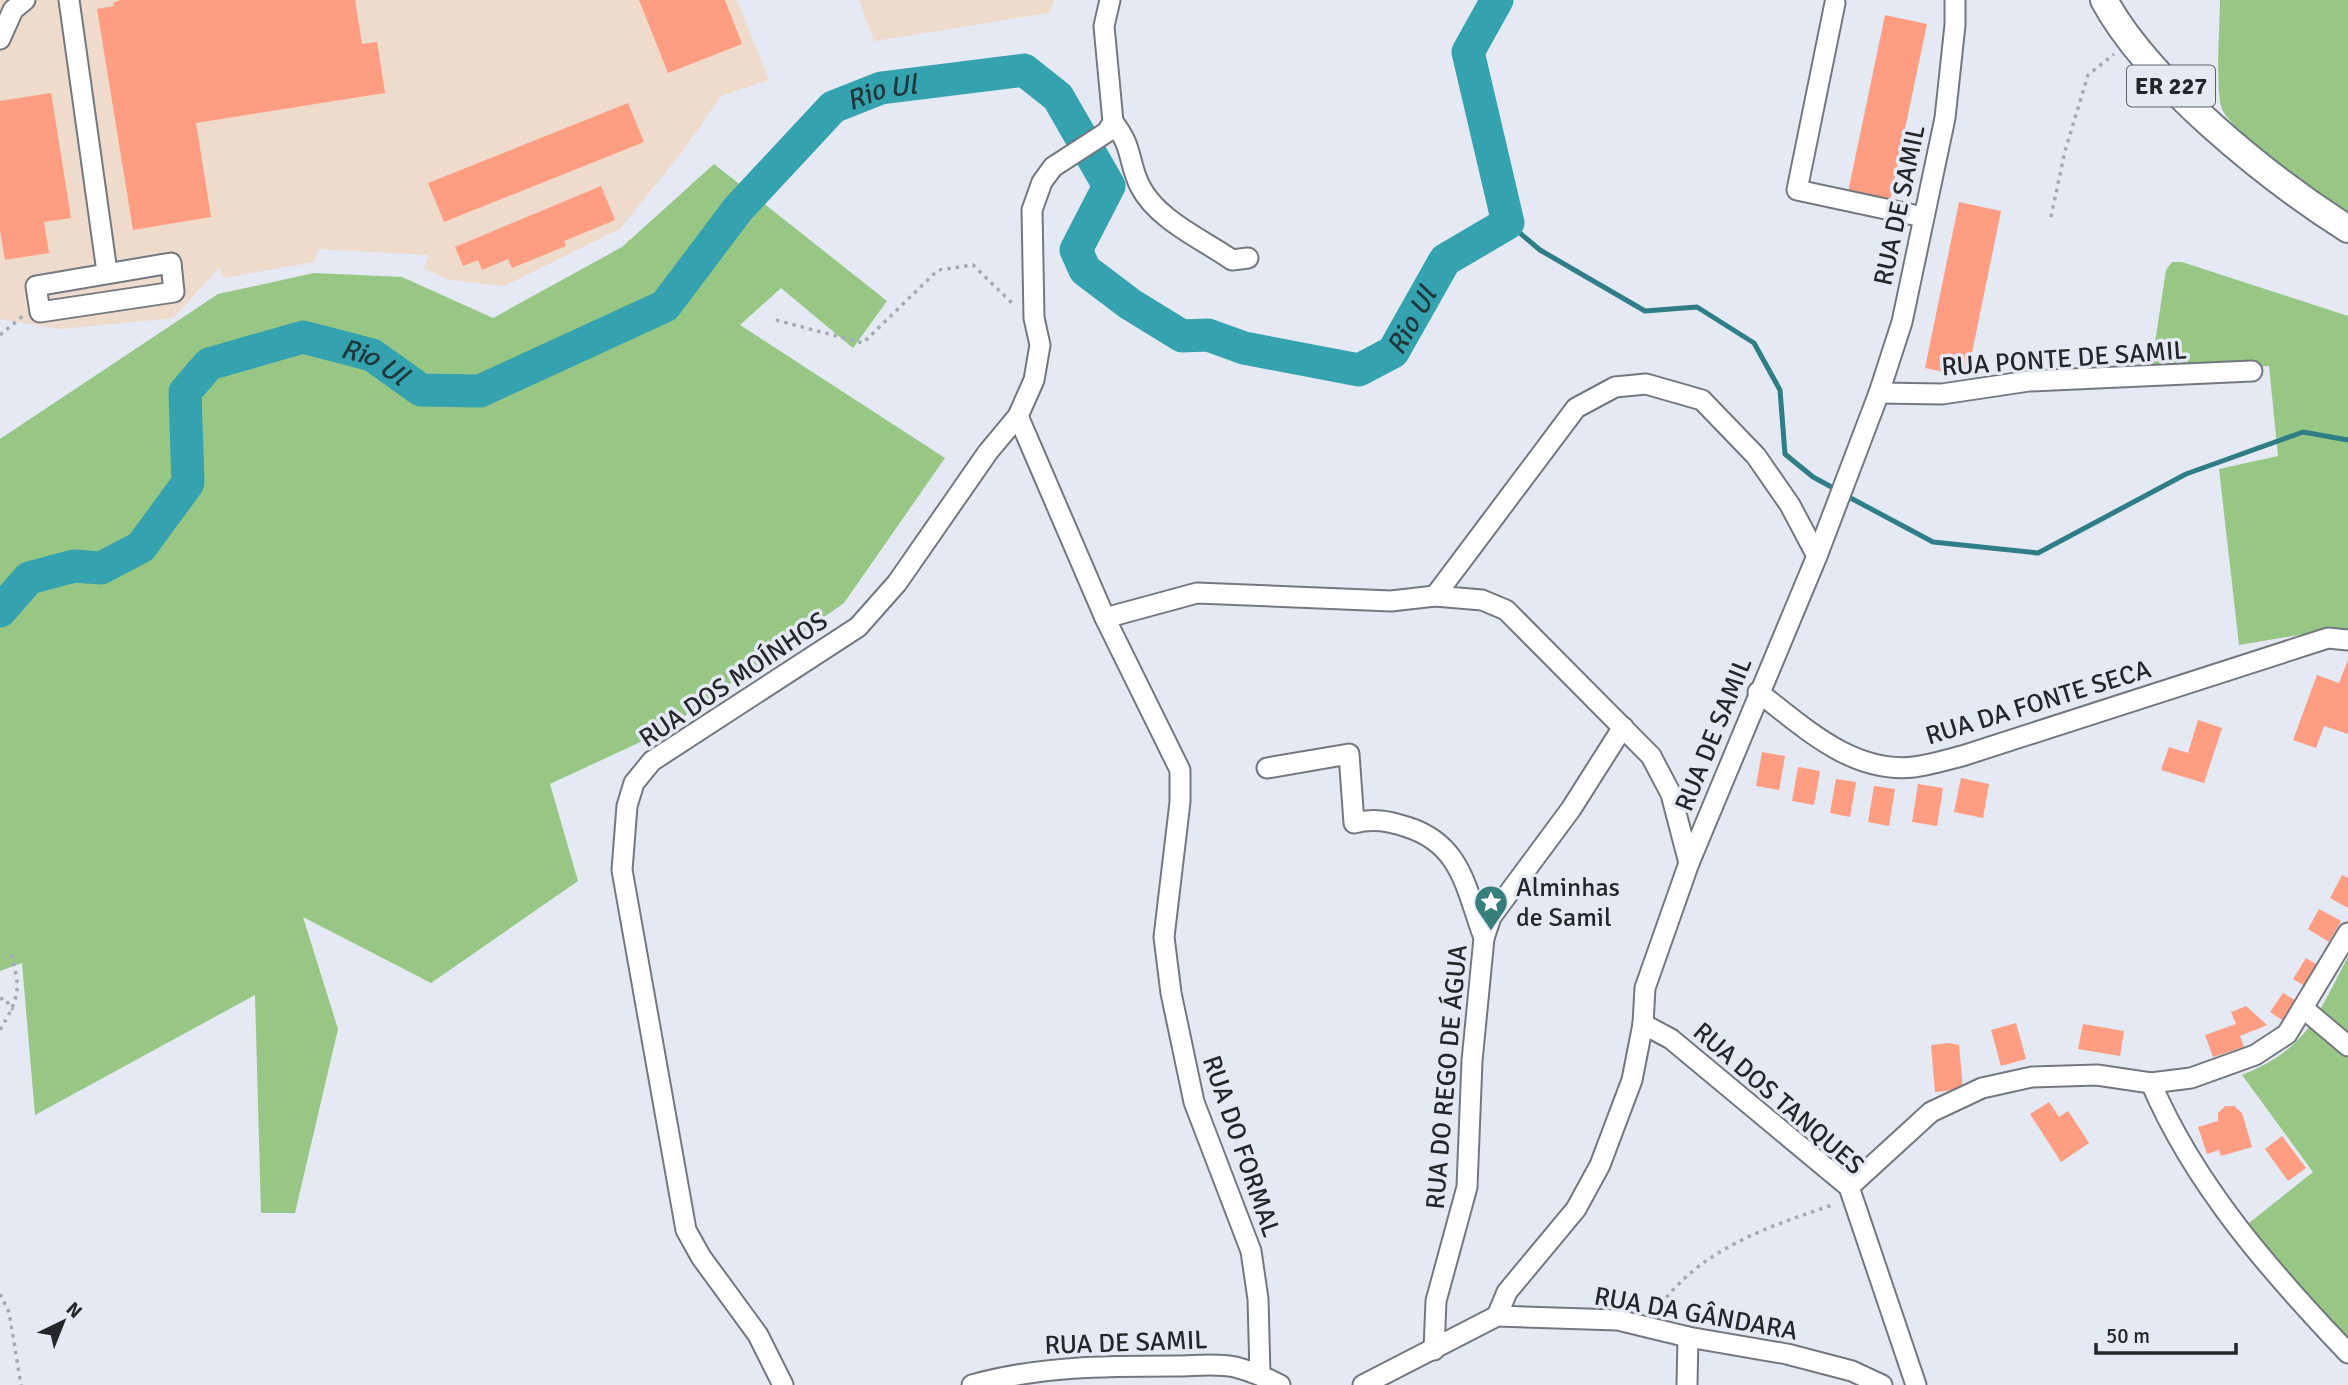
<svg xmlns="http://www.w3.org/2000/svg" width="2348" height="1385" font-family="Signika,sans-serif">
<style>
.industrial{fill:#efdbcc}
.green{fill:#98c785}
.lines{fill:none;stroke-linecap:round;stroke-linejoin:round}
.stream{stroke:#2f7d87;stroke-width:5}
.river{stroke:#34a2af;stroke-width:33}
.building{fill:#fe9d82}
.minor-casing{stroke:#737880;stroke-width:23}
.major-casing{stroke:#737880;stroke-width:30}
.path{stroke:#a5a9b1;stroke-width:3.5;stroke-dasharray:3.5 5;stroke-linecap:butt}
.minor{stroke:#fff;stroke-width:19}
.major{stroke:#fff;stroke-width:26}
.labels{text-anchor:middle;stroke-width:7;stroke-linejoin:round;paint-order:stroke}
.shield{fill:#e4e9f3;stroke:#5e6066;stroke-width:2}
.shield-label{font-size:24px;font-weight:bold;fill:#24262a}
.street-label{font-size:26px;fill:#24262a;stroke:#e4e9f3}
.poi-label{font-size:26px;fill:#24262a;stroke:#e4e9f3;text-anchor:start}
.water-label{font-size:28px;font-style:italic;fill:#1f373a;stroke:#e4e9f3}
</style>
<rect width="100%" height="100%" fill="#e4e9f3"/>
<!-- industrial -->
<g class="industrial">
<polygon points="0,0 737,0 769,80 721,96 685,148 620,229 504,286 449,280 424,268 429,255 318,249 314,262 223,278 220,267 173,318 61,329 0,319"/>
<polygon points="859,0 1054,0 1049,13 874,41"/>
</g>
<!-- green -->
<g class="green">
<path d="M2220 0H2348V212C2323 196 2232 133 2222 109 2215 91 2220 23 2220 0Z"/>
<polygon points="714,164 887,301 853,348 781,288 740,325 945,458 844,603 662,732 550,784 578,881 431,983 303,917 338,1029 295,1213 261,1213 255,995 35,1115 22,963 0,971 0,439 218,294 314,273 402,277 493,318 622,247"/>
<polygon points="2172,262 2182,262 2348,316 2348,632 2311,633 2239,645 2219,469 2278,456 2269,366 2151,369 2166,270"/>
<path d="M2348 957V1343L2284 1272 2249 1223 2313 1172 2242 1075C2309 1048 2316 1016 2348 957Z"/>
</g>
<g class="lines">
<!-- stream -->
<g class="stream">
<polyline points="1508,223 1540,250 1645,311 1697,307 1754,343 1780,390 1785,454 1813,477 1837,490"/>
<polyline points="1845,495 1933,542 2038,553 2186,474 2303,432 2348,440"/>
</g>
<!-- river -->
<path class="river" id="s1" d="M0 611 29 578 74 566 101 568 141 547 188 483 185 392 209 364 303 337 372 355 421 390 480 391 665 306 738 209 833 107 881 88 1024 70 1058 97 1109 186 1076 250 1085 270 1130 304 1182 336 1208 335 1244 348 1359 370 1393 352 1445 260 1508 223 1468 52 1497 0"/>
</g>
<!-- building -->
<g class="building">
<polygon points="120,0 355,0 362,44 377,42 385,93 196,123 211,217 133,230 97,9 114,6 113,3"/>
<polygon points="639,0 725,0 742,44 668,73"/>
<polygon points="1885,15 1927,24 1890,200 1848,192"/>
<polygon points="51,93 71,218 44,222 49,253 5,260 0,230 0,101"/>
<polygon points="628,103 644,142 444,222 428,183"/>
<polygon points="601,186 615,220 564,241 566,246 512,268 508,259 482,270 478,260 463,266 455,247"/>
<polygon points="1959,202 2001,211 1967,377 1925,368"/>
<polygon points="2348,660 2348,734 2324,726 2316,748 2293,740 2317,675 2339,683"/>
<polygon points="2198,720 2222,728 2204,783 2161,770 2169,747 2188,753"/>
<polygon points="1762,752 1785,756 1779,790 1756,786"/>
<polygon points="1798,767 1820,771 1814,805 1792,801"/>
<polygon points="1961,778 1989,784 1983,818 1954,812"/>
<polygon points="1836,779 1856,782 1850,817 1830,813"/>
<polygon points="1918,784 1943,788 1937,826 1912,822"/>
<polygon points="1874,786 1895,789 1889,826 1868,822"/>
<polygon points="2342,875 2348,878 2348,908 2330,898"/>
<polygon points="2319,909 2341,921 2329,942 2308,929"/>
<polygon points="2306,958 2321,967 2308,988 2293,979"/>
<polygon points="2283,993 2298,1002 2285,1022 2270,1012"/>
<polygon points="2246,1006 2267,1025 2240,1036 2244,1047 2213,1057 2205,1035 2236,1024 2231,1012"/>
<polygon points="2016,1023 2026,1059 2001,1066 1991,1030"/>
<polygon points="2083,1024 2124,1031 2120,1056 2078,1049"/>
<polygon points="1949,1043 1959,1045 1963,1089 1935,1092 1931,1045"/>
<polygon points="2049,1102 2059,1117 2068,1111 2089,1143 2061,1162 2030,1114"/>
<polygon points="2225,1106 2234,1106 2242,1113 2252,1147 2221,1156 2219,1150 2207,1154 2198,1127 2218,1121 2218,1113"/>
<polygon points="2282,1136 2306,1168 2288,1181 2265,1149"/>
</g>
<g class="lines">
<!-- minor casing -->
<g class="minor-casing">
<g id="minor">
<polyline points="69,0 107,272"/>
<polyline points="1835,3 1797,190 1923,217"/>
<polyline points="0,39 13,10 25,0"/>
<path d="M1113 122C1133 146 1128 162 1140 186 1157 220 1202 239 1232 260L1248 258"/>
<polygon points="171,263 174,292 40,312 36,286"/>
<polyline points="1879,393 1942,394 2029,381 2252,371"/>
<polyline points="1018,416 1105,618 1197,593 1391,601 1435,596"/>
<polyline points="1105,618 1180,770 1180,802 1164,937 1171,993 1194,1102 1251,1251 1258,1299 1260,1374"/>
<path d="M1758 692C1804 727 1852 774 1914 767 1930 765 1946 760 1962 756L2328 638 2348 640"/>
<path d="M1267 768 1349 754 1354 823C1373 818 1389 821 1407 827 1462 844 1466 890 1484 938"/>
<polyline points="1689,863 1671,794 1651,756 1506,610 1482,600 1435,596 1576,408 1615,387 1646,384 1702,400 1756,456 1790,505 1817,556"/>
<polyline points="2303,1008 2348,1046"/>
<polyline points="1643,1024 1671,1039 1849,1187 1916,1385"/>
<path d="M2151 1083C2195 1186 2271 1272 2348 1353"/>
<polyline points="1849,1187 1931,1112 1982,1088 2032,1077 2097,1075 2151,1083 2191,1078 2255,1055 2287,1034 2348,933"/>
<polyline points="1497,1316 1618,1320 1688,1337 1787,1354 1852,1371 1882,1385"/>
<polyline points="1434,1350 1436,1301 1467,1187 1472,1061 1484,938 1491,917 1571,809 1623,727"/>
<polyline points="783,1385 758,1335 701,1257 686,1230 622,870 627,806 634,783 652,761 858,627 897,583 988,452 1018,416 1034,380 1040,345 1034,318 1032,210 1042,182 1053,167 1107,132 1113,122 1104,26 1110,0"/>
<path d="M972 1385C1039 1366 1106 1366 1176 1366 1194 1366 1217 1363 1235 1367 1251 1371 1265 1377 1280 1385"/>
<polyline points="1363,1385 1497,1316 1507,1292 1576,1209 1600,1165 1632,1080 1643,1024 1645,988 1689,863 1817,556 1879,393 1902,322 1945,118 1955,25 1955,0"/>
<polyline points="1687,1385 1688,1337"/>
</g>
</g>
<!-- major casing -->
<g class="major-casing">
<path id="major" d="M2104 0C2148 82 2269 179 2348 229"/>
</g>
<!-- path -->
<g class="path">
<polyline points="2051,217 2065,151 2088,75 2114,54"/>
<polyline points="776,320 863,343 938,270 973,265 1015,306"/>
<polyline points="0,335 24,315"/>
<polyline points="0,999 4,998 13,1010"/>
<path d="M0 1030C19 998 22 988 10 953"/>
<polyline points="0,1294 9,1312 21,1385"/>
<path d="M1655 1310C1667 1297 1679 1282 1693 1271 1734 1237 1786 1221 1835 1204"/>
</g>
<!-- minor -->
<use href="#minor" class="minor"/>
<!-- major -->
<use href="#major" class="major"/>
</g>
<!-- icons -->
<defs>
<g id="sight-pin" transform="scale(1.75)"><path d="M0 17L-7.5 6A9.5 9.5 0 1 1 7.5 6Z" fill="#367f7c" stroke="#e4e9f3"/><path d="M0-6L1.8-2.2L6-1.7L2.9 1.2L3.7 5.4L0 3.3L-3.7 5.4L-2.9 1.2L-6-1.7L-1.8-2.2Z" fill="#fff"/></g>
</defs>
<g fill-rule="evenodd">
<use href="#sight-pin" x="1491" y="902"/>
</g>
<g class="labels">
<!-- shield labels -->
<rect class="shield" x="2127" y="65.5" width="88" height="41" rx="5"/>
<g class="shield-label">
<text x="2171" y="94">ER 227</text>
</g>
<!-- street labels -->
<g class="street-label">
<text transform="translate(1899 205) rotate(-78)" y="9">RUA DE SAMIL</text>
<text transform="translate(2064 358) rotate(-4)" y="9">RUA PONTE DE SAMIL</text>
<text transform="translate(733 679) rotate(-34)" y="9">RUA DOS MOÍNHOS</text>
<text transform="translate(2038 702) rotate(-17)" y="9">RUA DA FONTE SECA</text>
<text transform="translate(1713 734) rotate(-68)" y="9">RUA DE SAMIL</text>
<text transform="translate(1446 1077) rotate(-85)" y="9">RUA DO REGO DE ÁGUA</text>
<text transform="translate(1779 1098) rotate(41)" y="9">RUA DOS TANQUES</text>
<text transform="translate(1242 1146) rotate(71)" y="9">RUA DO FORMAL</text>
<text transform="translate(1696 1313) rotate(10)" y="9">RUA DA GÂNDARA</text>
<text transform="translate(1126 1342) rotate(-2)" y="9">RUA DE SAMIL</text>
</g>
<!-- poi labels -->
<g class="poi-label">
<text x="1516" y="896">Alminhas<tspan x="1516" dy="30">de Samil</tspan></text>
</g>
<!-- water labels -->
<g class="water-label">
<text dy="10" stroke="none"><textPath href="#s1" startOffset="1174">Rio Ul</textPath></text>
<text dy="10" stroke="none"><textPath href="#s1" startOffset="1932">Rio Ul</textPath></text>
<text dy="10" stroke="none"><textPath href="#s1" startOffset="544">Rio Ul</textPath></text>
</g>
</g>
<!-- north arrow -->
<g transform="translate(63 1322) rotate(43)" stroke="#e4e9f3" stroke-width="5" paint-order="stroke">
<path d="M0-5L12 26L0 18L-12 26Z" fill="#24262a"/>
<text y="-10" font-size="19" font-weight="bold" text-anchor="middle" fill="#24262a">N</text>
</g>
<!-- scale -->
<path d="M2096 1343v10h140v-10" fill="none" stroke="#24262a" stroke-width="3.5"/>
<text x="2106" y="1343" font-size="21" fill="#24262a" stroke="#e4e9f3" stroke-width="5" paint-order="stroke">50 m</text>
</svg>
